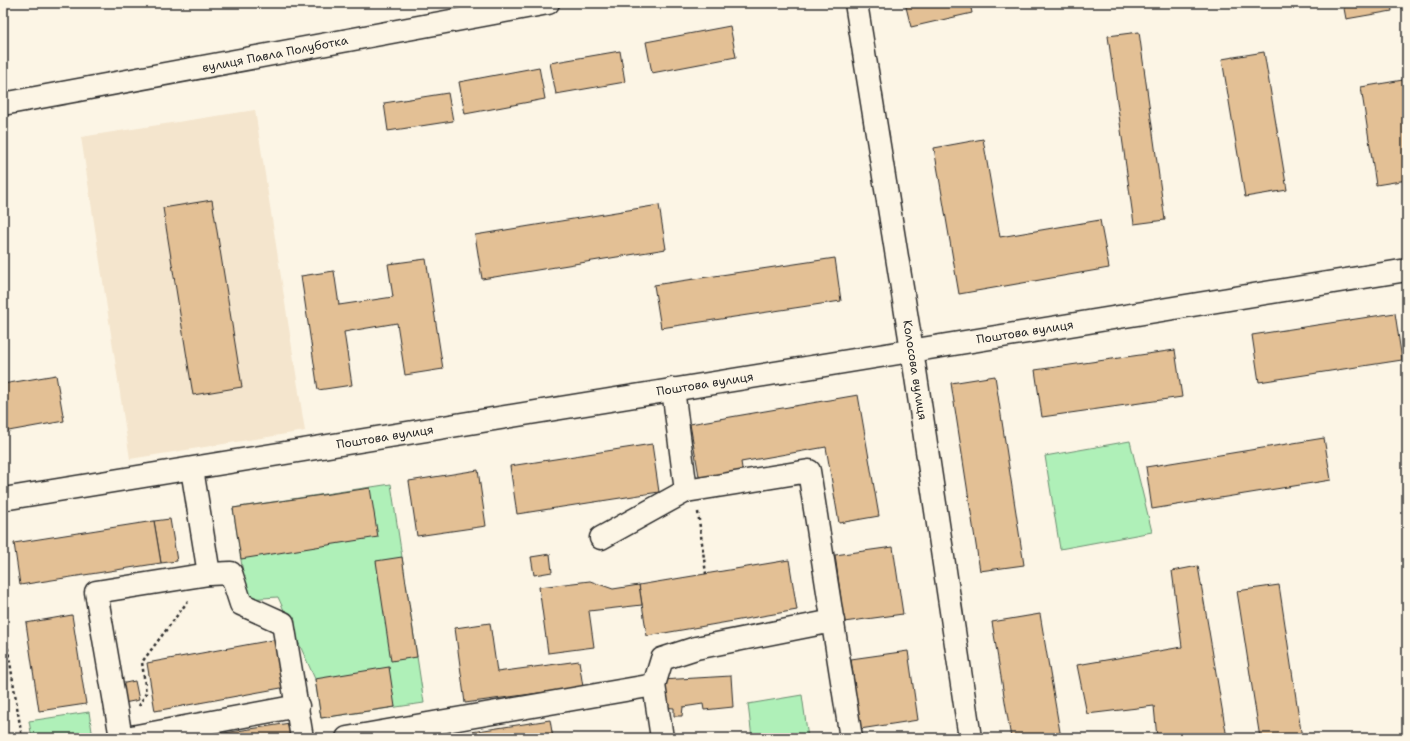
<svg xmlns="http://www.w3.org/2000/svg" width="1410" height="741" font-family="'Shantell Sans',sans-serif">
<style>
.built{fill:#f4e5cd}
.green{fill:#aff0b8;stroke:#6d8e72}
.building{fill:#e3c095;stroke:#2b2b2b}
.lines{fill:none;stroke-linecap:round;stroke-linejoin:round}
.minor-casing{stroke:#2b2b2b;stroke-width:25}
.path{stroke:#2b2b2b;stroke-width:2.5;stroke-dasharray:3 3;stroke-linecap:butt}
.minor{stroke:#fcf5e5;stroke-width:22}
.labels{text-anchor:middle;stroke-width:3.5;stroke-linejoin:round;paint-order:stroke}
.street-label{font-size:12px;fill:#2b2b2b;stroke:#fcf5e5}
</style>
<rect width="100%" height="100%" fill="#fcf5e5"/>
<filter id="ink" filterUnits="userSpaceOnUse"><feTurbulence type="fractalNoise" baseFrequency=".025" numOctaves="2"/><feDisplacementMap in="SourceGraphic" scale="8" xChannelSelector="R" yChannelSelector="G"/><feConvolveMatrix kernelMatrix="1 2 1 2 8 2 1 2 1" color-interpolation-filters="sRGB"/></filter>
<g filter="url(#ink)">
<!-- built -->
<polygon class="built" points="255,110 305,431 130,459 81,137"/>
<!-- green -->
<g class="green">
<polygon points="1130,441 1152,532 1060,549 1045,456"/>
<polygon points="391,484 424,703 321,718 315,679 278,597 247,599 233,508"/>
<polygon points="802,695 808,738 752,738 748,704"/>
<polygon points="89,712 93,738 32,738 29,721"/>
</g>
<!-- building -->
<g class="building">
<polygon points="905,3 970,3 972,13 911,27"/>
<polygon points="1013,3 1035,3 1014,7"/>
<polygon points="1343,3 1391,3 1392,11 1346,19"/>
<polygon points="730,26 736,57 652,73 646,42"/>
<polygon points="1139,32 1165,220 1134,224 1108,36"/>
<polygon points="620,51 625,82 556,94 550,63"/>
<polygon points="1264,52 1287,190 1245,197 1222,59"/>
<polygon points="539,67 545,99 465,114 459,82"/>
<polygon points="1403,80 1407,105 1407,180 1376,185 1361,87"/>
<polygon points="448,93 453,121 388,131 384,103"/>
<polygon points="983,139 1000,237 1100,220 1109,268 959,294 934,148"/>
<polygon points="212,200 242,387 193,395 163,208"/>
<polygon points="659,205 666,249 482,279 475,235"/>
<polygon points="835,258 841,301 661,328 654,285"/>
<polygon points="426,259 443,369 405,375 397,323 344,332 352,385 318,390 301,276 334,271 339,305 393,297 388,264"/>
<polygon points="1395,313 1402,360 1259,382 1252,335"/>
<polygon points="1175,350 1182,397 1042,417 1035,370"/>
<polygon points="56,375 64,421 3,432 3,384"/>
<polygon points="995,376 1024,565 980,571 951,383"/>
<polygon points="858,395 879,516 839,523 826,447 741,462 743,474 700,482 690,424"/>
<polygon points="1324,438 1331,480 1152,509 1146,467"/>
<polygon points="652,444 659,492 517,514 510,466"/>
<polygon points="478,470 486,526 417,536 409,481"/>
<polygon points="370,488 378,537 241,559 233,508"/>
<polygon points="170,519 177,561 161,563 154,521"/>
<polygon points="154,521 161,563 20,585 14,543"/>
<polygon points="893,547 903,614 844,622 835,555"/>
<polygon points="550,554 552,572 534,575 531,557"/>
<polygon points="402,557 417,657 391,661 376,561"/>
<polygon points="789,560 797,610 647,636 639,585"/>
<polygon points="1198,566 1227,738 1157,738 1154,706 1087,714 1077,665 1182,647 1172,571"/>
<polygon points="590,581 613,589 639,585 642,605 589,611 594,647 548,653 539,587"/>
<polygon points="1279,585 1302,738 1260,738 1237,591"/>
<polygon points="1040,614 1061,738 1011,738 992,622"/>
<polygon points="72,615 86,704 39,711 26,623"/>
<polygon points="490,623 497,672 579,661 583,687 465,703 455,628"/>
<polygon points="284,638 292,686 155,711 147,663"/>
<polygon points="908,651 918,720 860,729 851,659"/>
<polygon points="389,667 395,707 321,718 315,679"/>
<polygon points="731,676 733,707 704,710 703,704 683,707 682,716 674,716 674,708 662,707 661,680"/>
<polygon points="135,681 139,700 124,703 120,684"/>
<polygon points="550,720 553,738 432,738"/>
<polygon points="290,723 290,738 191,738"/>
</g>
<g class="lines">
<!-- minor casing -->
<g class="minor-casing">
<g id="minor">
<polyline points="856,3 912,350 970,738"/>
<polyline points="3,104 548,3"/>
<polyline points="686,491 809,471 851,738"/>
<polyline points="3,499 1407,270"/>
<polyline points="601,538 686,491 673,389"/>
<polyline points="209,574 231,573 241,604 283,623 302,738"/>
<polyline points="654,685 662,659 696,648 833,621"/>
<polyline points="121,738 96,592 209,574 192,469"/>
<polyline points="126,738 298,706"/>
<polyline points="347,738 654,685 662,738"/>
</g>
</g>
<!-- path -->
<g class="path">
<polyline points="698,512 706,574"/>
<polyline points="3,618 22,738"/>
<polyline points="139,706 146,693 142,662 188,601"/>
</g>
<!-- minor -->
<use href="#minor" class="minor"/>
</g>
</g>
<g class="labels">
<!-- street labels -->
<g class="street-label">
<text transform="translate(275 54) rotate(-11)" y="4">вулиця Павла Полуботка</text>
<text transform="translate(1025 332) rotate(-9)" y="4">Поштова вулиця</text>
<text transform="translate(915 370) rotate(81)" y="4">Колосова вулиця</text>
<text transform="translate(705 384) rotate(-9)" y="4">Поштова вулиця</text>
<text transform="translate(385 437) rotate(-9)" y="4">Поштова вулиця</text>
</g>
</g>
<!-- margin -->
<rect width="1410" height="741" fill="none" stroke="#fcf5e5" stroke-width="16"/>
<rect x="8" y="8" width="1394" height="725" fill="none" stroke="#2b2b2b" stroke-width="1.5" filter="url(#ink)"/>
</svg>
